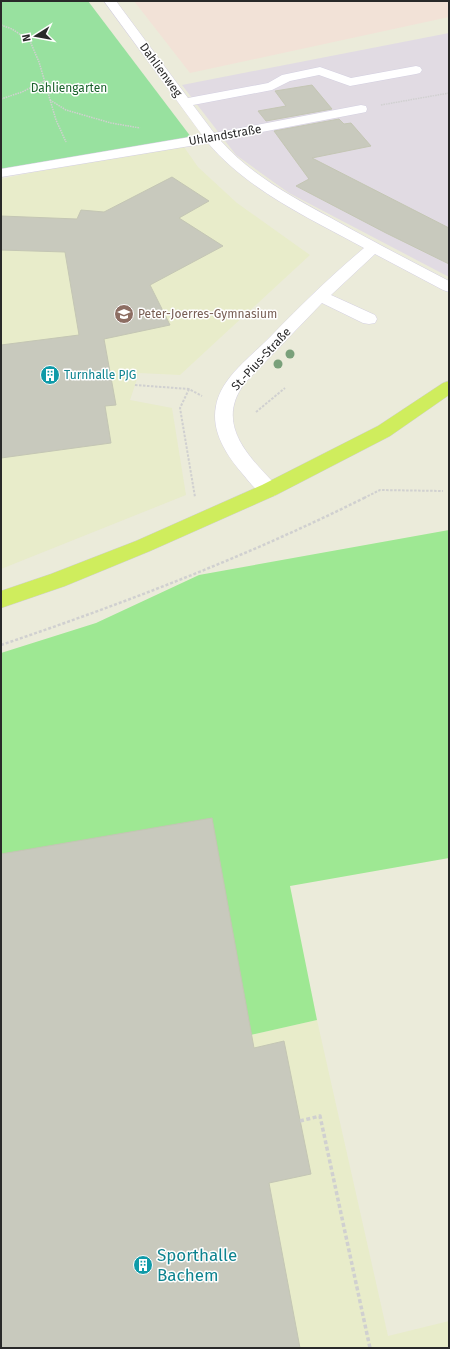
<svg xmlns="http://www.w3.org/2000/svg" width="450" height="1349" font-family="'Fira Sans',sans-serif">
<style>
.industrial{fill:#e1dbe3}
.education{fill:#e8ecca}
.medical{fill:#f2e2d7}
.green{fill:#98e19f}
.pitch{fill:#9ee893}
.building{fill:#c8c9bd;stroke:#c4c6b4}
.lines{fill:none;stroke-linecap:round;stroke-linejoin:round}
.minor-casing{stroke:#d4d0e1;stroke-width:1}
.major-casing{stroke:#d0d0d0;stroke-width:1}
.path-far3{stroke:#d0d0d0;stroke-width:1.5;stroke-dasharray:1.5 1;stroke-linecap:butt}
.path-far2{stroke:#d0d0d0;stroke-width:2;stroke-dasharray:2.5 1.5;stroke-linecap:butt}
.path-far1{stroke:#d0d0d0;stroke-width:2.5;stroke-dasharray:3 2;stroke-linecap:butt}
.path{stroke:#d0d0d0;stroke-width:3.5;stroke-dasharray:4 2.5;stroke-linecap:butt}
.minor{fill:#fff;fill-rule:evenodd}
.major{fill:#cfed5d;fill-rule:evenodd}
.tree{fill:#79a07a}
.labels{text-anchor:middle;stroke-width:3;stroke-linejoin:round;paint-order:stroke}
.far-street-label{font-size:12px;fill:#292929;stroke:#fff}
.far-park-label{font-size:12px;fill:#1b632c;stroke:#fff}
.far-education-label{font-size:12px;fill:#785e54;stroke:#fff;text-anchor:start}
.far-culture-label{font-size:12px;fill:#0d838f;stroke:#fff;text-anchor:start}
.near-culture-label{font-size:17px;fill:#0d838f;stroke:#fff;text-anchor:start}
</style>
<rect width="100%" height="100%" fill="#ebebda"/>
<!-- industrial -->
<polygon class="industrial" points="449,33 449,277 289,193 236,155 182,85"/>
<!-- education -->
<g class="education">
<polygon points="184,147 198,167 237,203 310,255 180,375 139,373 130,400 172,408 186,495 1,569 1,179 40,171"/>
<polygon points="317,1020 388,1336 449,1321 449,1348 1,1348 1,1091"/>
</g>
<!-- medical -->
<polygon class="medical" points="134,1 449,1 449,17 190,73"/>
<!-- green -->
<polygon class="green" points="1,1 88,1 191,137 1,169"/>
<!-- pitch -->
<polygon class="pitch" points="449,530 449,858 290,886 317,1020 1,1091 1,653 96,623 199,575"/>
<!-- building -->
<g class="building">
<polygon points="312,85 332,109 266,121 258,111 286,106 275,91"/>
<polygon points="339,119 344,124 351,123 371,146 312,158 449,228 449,264 386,233 296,186 309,179 274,131"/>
<polygon points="172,177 209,201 179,218 223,246 150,285 170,325 104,339 116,405 105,406 111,443 1,458 1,345 79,335 65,252 1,250 1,216 77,219 81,210 104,212"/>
<polygon points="212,818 254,1048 284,1041 311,1174 269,1183 300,1348 1,1348 1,854"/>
</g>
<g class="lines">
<!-- minor casing -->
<g class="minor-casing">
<path id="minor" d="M104 1H116L188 98 268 83 282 75 320 67 351 78 416 66 420 67 422 70 420 73 416 74 350 86 319 75 290 81 272 90 193 105 214 133 361 105 366 106 367 109 366 112 361 113 220 140C251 175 291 196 331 218 370 240 409 260 449 281V292L443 290 375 254 331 295 375 315 377 319 375 323 369 324 363 323 322 303 244 384C215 424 248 456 276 485L279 490 276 495C260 500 250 482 241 472 226 454 211 431 216 406 221 377 252 356 271 336 301 305 331 276 364 248 309 218 249 191 208 143L1 177V169L202 135Z"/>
</g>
<!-- major casing -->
<g class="major-casing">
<polygon id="major" points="449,381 449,395 390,436 276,495 150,551 65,586 1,608 1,591 51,574 136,541 262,485 378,426 443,383"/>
</g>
<!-- path-far3 -->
<g class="path-far3">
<polyline points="1,25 12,29 30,41 39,62 56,120 66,142"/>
<polyline points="1,99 22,92 44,81"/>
<polyline points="50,100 66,110 111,123 140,128"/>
<polyline points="381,105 449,93"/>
</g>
<!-- path-far2 -->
<g class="path-far2">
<polyline points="135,385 189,389 202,396"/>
<polyline points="189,389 180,408 195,497"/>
<polyline points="256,412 285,388"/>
<polyline points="364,498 380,490 443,491"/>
</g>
<!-- path-far1 -->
<path class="path-far1" d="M1 645C125 603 248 556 366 497"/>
<!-- path -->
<polyline class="path" points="300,1121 320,1116 370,1348"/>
<!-- minor -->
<use href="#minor" class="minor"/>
<!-- major -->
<use href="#major" class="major"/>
</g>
<!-- trees -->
<g class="tree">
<circle cx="290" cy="354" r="4.5"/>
<circle cx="278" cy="364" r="4.5"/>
</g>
<!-- icons -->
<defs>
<g id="school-disc" transform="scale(1)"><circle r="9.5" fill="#8d6e63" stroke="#fff"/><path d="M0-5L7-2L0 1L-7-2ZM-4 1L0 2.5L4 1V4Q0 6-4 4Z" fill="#fff"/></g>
<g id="building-disc" transform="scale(1)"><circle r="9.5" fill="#0f9aa8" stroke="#fff"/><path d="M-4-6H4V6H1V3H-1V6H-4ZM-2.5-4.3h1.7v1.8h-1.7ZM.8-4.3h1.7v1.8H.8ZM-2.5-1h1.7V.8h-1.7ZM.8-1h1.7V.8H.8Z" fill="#fff"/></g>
</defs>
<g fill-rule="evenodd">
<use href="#school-disc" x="124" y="314"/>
<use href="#building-disc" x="50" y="375"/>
<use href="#building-disc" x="143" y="1265"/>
</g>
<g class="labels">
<!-- far-street labels -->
<g class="far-street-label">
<text transform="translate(161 70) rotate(54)" y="4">Dahlienweg</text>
<text transform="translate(225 135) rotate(-10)" y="4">Uhlandstraße</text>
<text transform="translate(261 359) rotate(-47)" y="4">St.-Pius-Straße</text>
</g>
<!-- far-park labels -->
<g class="far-park-label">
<text x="69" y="92">Dahliengarten</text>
</g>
<!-- far-education labels -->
<g class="far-education-label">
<text x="138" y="318">Peter-Joerres-Gymnasium</text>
</g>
<!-- far-culture labels -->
<g class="far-culture-label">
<text x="64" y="379">Turnhalle PJG</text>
</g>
<!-- near-culture labels -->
<g class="near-culture-label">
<text x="157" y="1261">Sporthalle<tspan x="157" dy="20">Bachem</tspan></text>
</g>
</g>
<!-- border -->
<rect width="450" height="1349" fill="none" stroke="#292929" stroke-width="4"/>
<!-- north arrow -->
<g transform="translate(36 36) rotate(259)" stroke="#ffffff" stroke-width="3" paint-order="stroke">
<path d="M0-3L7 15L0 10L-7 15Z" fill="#292929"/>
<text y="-6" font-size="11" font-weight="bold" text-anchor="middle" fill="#292929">N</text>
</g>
</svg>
